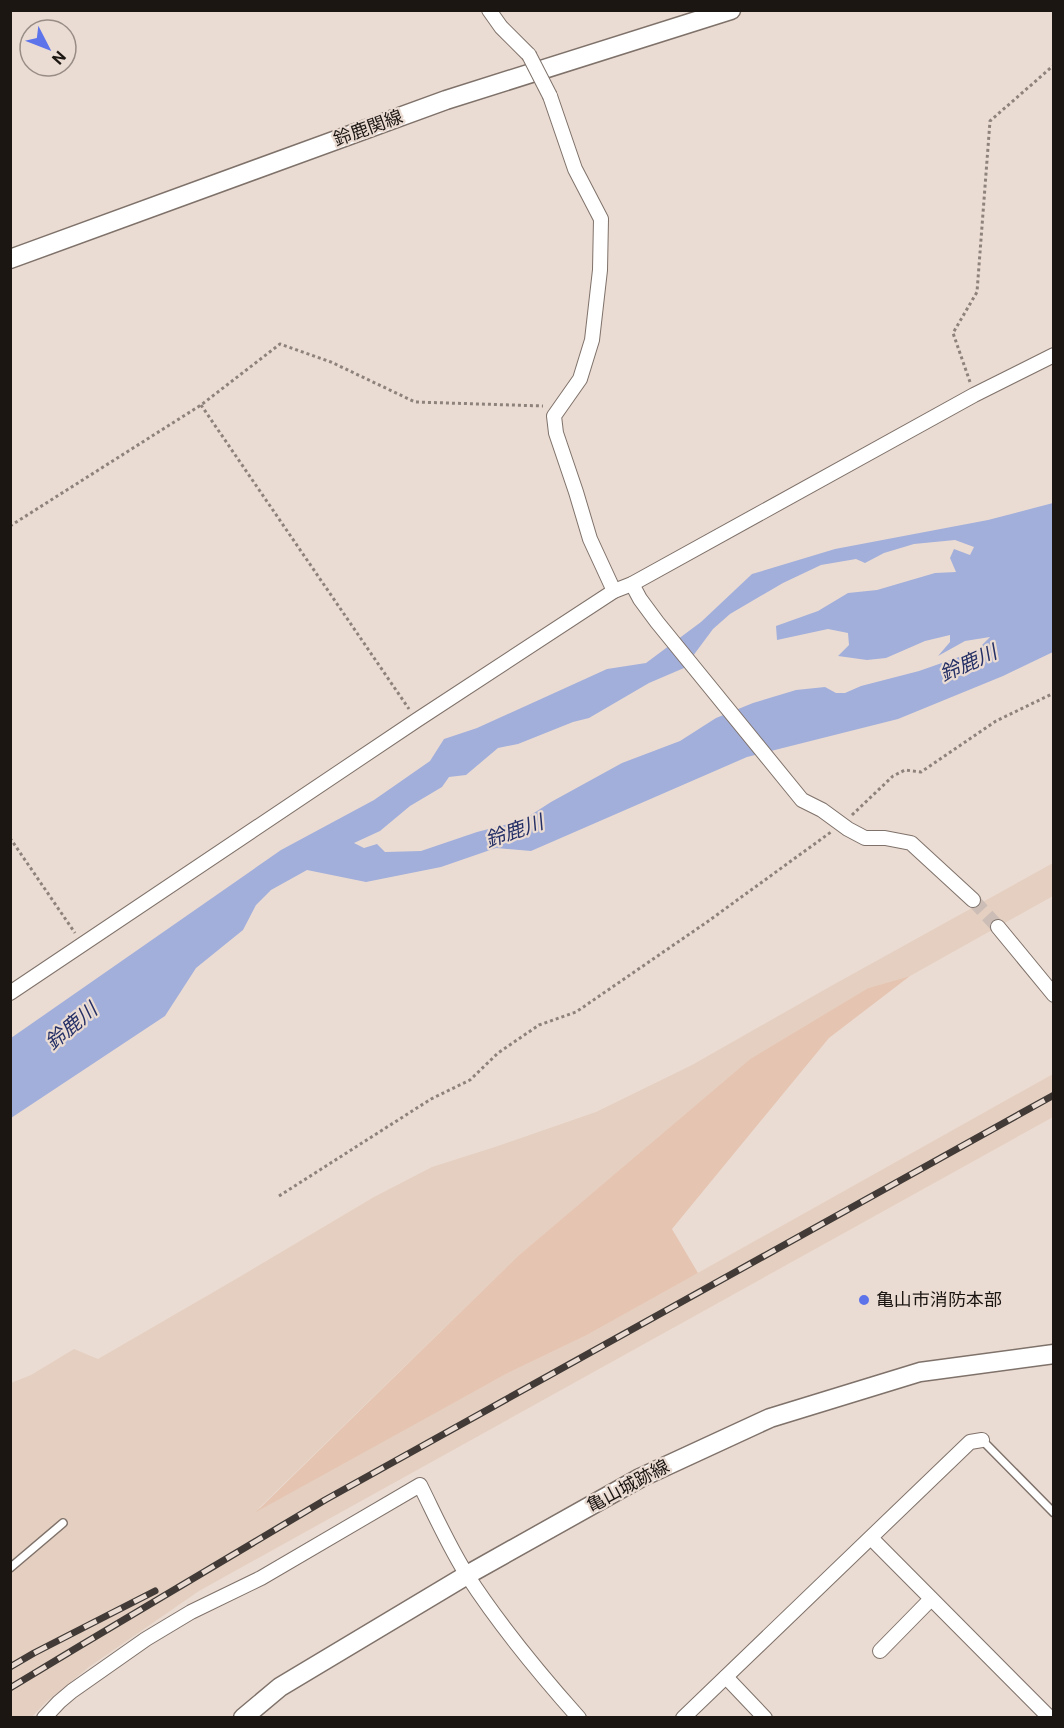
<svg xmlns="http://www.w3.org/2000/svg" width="1064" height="1728" font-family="Roboto,'Noto Sans JP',sans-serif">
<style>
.built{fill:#e5cfc1}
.green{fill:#e5c5b2}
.water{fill:#a2afdb;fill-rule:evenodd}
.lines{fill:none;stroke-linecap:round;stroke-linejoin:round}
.street-tunnel{stroke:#ccbeb6;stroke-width:14;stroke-dasharray:14 7;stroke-linecap:butt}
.lane-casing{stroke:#7f726a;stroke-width:10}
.street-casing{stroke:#7f726a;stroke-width:16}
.secondary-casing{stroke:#7f726a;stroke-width:21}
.path{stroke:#8e837c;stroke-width:3;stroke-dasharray:3 3;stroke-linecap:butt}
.lane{stroke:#fff;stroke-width:7}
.street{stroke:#fff;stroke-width:14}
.secondary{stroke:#fff;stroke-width:18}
.rail-casing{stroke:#413a36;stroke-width:7}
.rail{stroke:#ebdcd3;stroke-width:4.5;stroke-dasharray:14;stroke-linecap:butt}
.street-bridge-casing{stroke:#7f726a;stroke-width:16;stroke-linecap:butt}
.street-bridge{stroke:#fff;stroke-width:14}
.poi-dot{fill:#5c73ea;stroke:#ebdcd3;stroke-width:2}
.labels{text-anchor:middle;stroke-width:4.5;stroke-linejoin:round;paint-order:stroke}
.street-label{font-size:18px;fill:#1c1613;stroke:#ebdcd3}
.poi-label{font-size:18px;fill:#1c1613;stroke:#ebdcd3;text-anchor:start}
.water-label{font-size:20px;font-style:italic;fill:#253066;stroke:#ebdcd3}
</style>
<rect width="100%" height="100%" fill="#ebdcd3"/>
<!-- built -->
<polygon class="built" points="1053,863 1053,896 910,976 868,988 750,1059 518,1256 258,1509 506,1374 587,1335 1053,1074 1053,1117 199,1591 89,1667 46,1702 32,1717 11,1718 11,1383 31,1375 74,1349 98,1359 236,1279 374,1197 432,1167 498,1146 596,1112 692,1065 831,986"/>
<!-- green -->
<polygon class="green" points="910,976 829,1038 672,1229 698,1273 587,1335 506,1374 256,1512 518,1256 750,1059 868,988"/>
<!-- water -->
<path class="water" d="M1053 503V652L1003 676 898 719 747 757 531 851 496 848 441 867 366 882 307 870 271 890 256 905 243 930 196 968 165 1016 11 1118V1038L281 850 374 800 430 761 444 739 477 728 607 669 646 663 701 622 752 574 835 549 988 520ZM955 540 974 547 970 555 954 549 950 558 956 572 935 573 877 590 848 593 818 611 776 626 777 640 828 629 848 633 849 645 838 656 867 660 886 658 925 641 950 635V642L938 656 965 641 990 637 976 651 919 671 861 686 845 693H836L825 687 796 690 753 703 716 718 680 741 622 763 551 802 523 820 477 832 421 851 385 852 377 844 364 848 354 843 380 831 410 806 442 787 449 777 466 775 498 748 518 744 573 722 589 718 649 683 684 668 713 629 730 614 783 583 821 565 856 559 865 563 884 553 914 544Z"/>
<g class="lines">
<!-- street-tunnel -->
<polyline class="street-tunnel" points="973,900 998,927"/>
<!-- lane casing -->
<g class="lane-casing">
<g id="lane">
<polyline points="982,1440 1054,1513"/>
<polyline points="10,1568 63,1523"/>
</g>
</g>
<!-- street casing -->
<g class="street-casing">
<g id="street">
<polyline points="489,10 501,27 529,55"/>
<polyline points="550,96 575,169 601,219 600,270 592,340 580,379 554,416 556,433 576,492 590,539 614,591"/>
<polyline points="632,584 640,599 657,622 802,800 822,810 848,829 865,838 885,838 911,843 973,900"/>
<polyline points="998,927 1054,995"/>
<polyline points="10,993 417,720 614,591 632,584 974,395 1054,355"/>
<polyline points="871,1538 1050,1718"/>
<polyline points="880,1651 931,1599"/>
<polyline points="726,1677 765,1718"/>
<path d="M44 1718 59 1702 72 1691 146 1639 191 1612 261 1578 420 1485C435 1515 449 1547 467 1575 500 1626 539 1673 579 1718"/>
<polyline points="683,1718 970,1442 982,1440"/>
</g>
</g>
<!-- secondary casing -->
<g class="secondary-casing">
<g id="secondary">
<polyline points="10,259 446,100 731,10"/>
<polyline points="243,1718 280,1687 467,1575 640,1478 770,1418 920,1372 1054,1354"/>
</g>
</g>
<!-- path -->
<g class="path">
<polyline points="970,382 953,333 977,292 990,121 1054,65"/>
<polyline points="201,405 409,709"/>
<polyline points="10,526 201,405 280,344 331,362 415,402 543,406"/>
<polyline points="852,815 893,776 905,770 921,772 996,721 1054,693"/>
<polyline points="10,838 75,933"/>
<polyline points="279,1196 431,1099 470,1080 498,1053 539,1025 576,1012 707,922 831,832"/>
</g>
<!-- lane -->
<use href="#lane" class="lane"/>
<!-- street -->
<use href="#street" class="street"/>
<!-- secondary -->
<use href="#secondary" class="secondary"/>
<!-- rail casing -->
<g class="rail-casing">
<g id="rail">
<polyline points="10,1667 34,1653 155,1591"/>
<polyline points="10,1688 78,1647 325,1500 1054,1095"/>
</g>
</g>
<!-- rail -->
<use href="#rail" class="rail"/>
<!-- street-bridge casing -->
<g class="street-bridge-casing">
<polyline id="street-bridge" points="529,55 550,96"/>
</g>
<!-- street-bridge -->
<use href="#street-bridge" class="street-bridge"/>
</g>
<!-- markers -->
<circle class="poi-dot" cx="864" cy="1300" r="6"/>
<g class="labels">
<!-- street labels -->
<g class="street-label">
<text transform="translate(368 128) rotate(-20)" y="6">鈴鹿関線</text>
<text transform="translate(628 1486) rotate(-28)" y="6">亀山城跡線</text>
</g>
<!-- poi labels -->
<g class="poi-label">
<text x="876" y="1306">亀山市消防本部</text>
</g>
<!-- water labels -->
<g class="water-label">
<text transform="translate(968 663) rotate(-24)" y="7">鈴鹿川</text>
<text transform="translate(514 831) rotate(-19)" y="7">鈴鹿川</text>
<text transform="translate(71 1026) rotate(-40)" y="7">鈴鹿川</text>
</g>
</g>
<!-- border -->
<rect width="1064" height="1728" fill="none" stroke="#1c1613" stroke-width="24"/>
<!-- north arrow -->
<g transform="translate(48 48) rotate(132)"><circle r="28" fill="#ebdcd3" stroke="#988d86" stroke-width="1.5"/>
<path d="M0-4.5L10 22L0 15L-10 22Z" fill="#5c73ea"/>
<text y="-9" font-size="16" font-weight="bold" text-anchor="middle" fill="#1c1613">N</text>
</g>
</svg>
